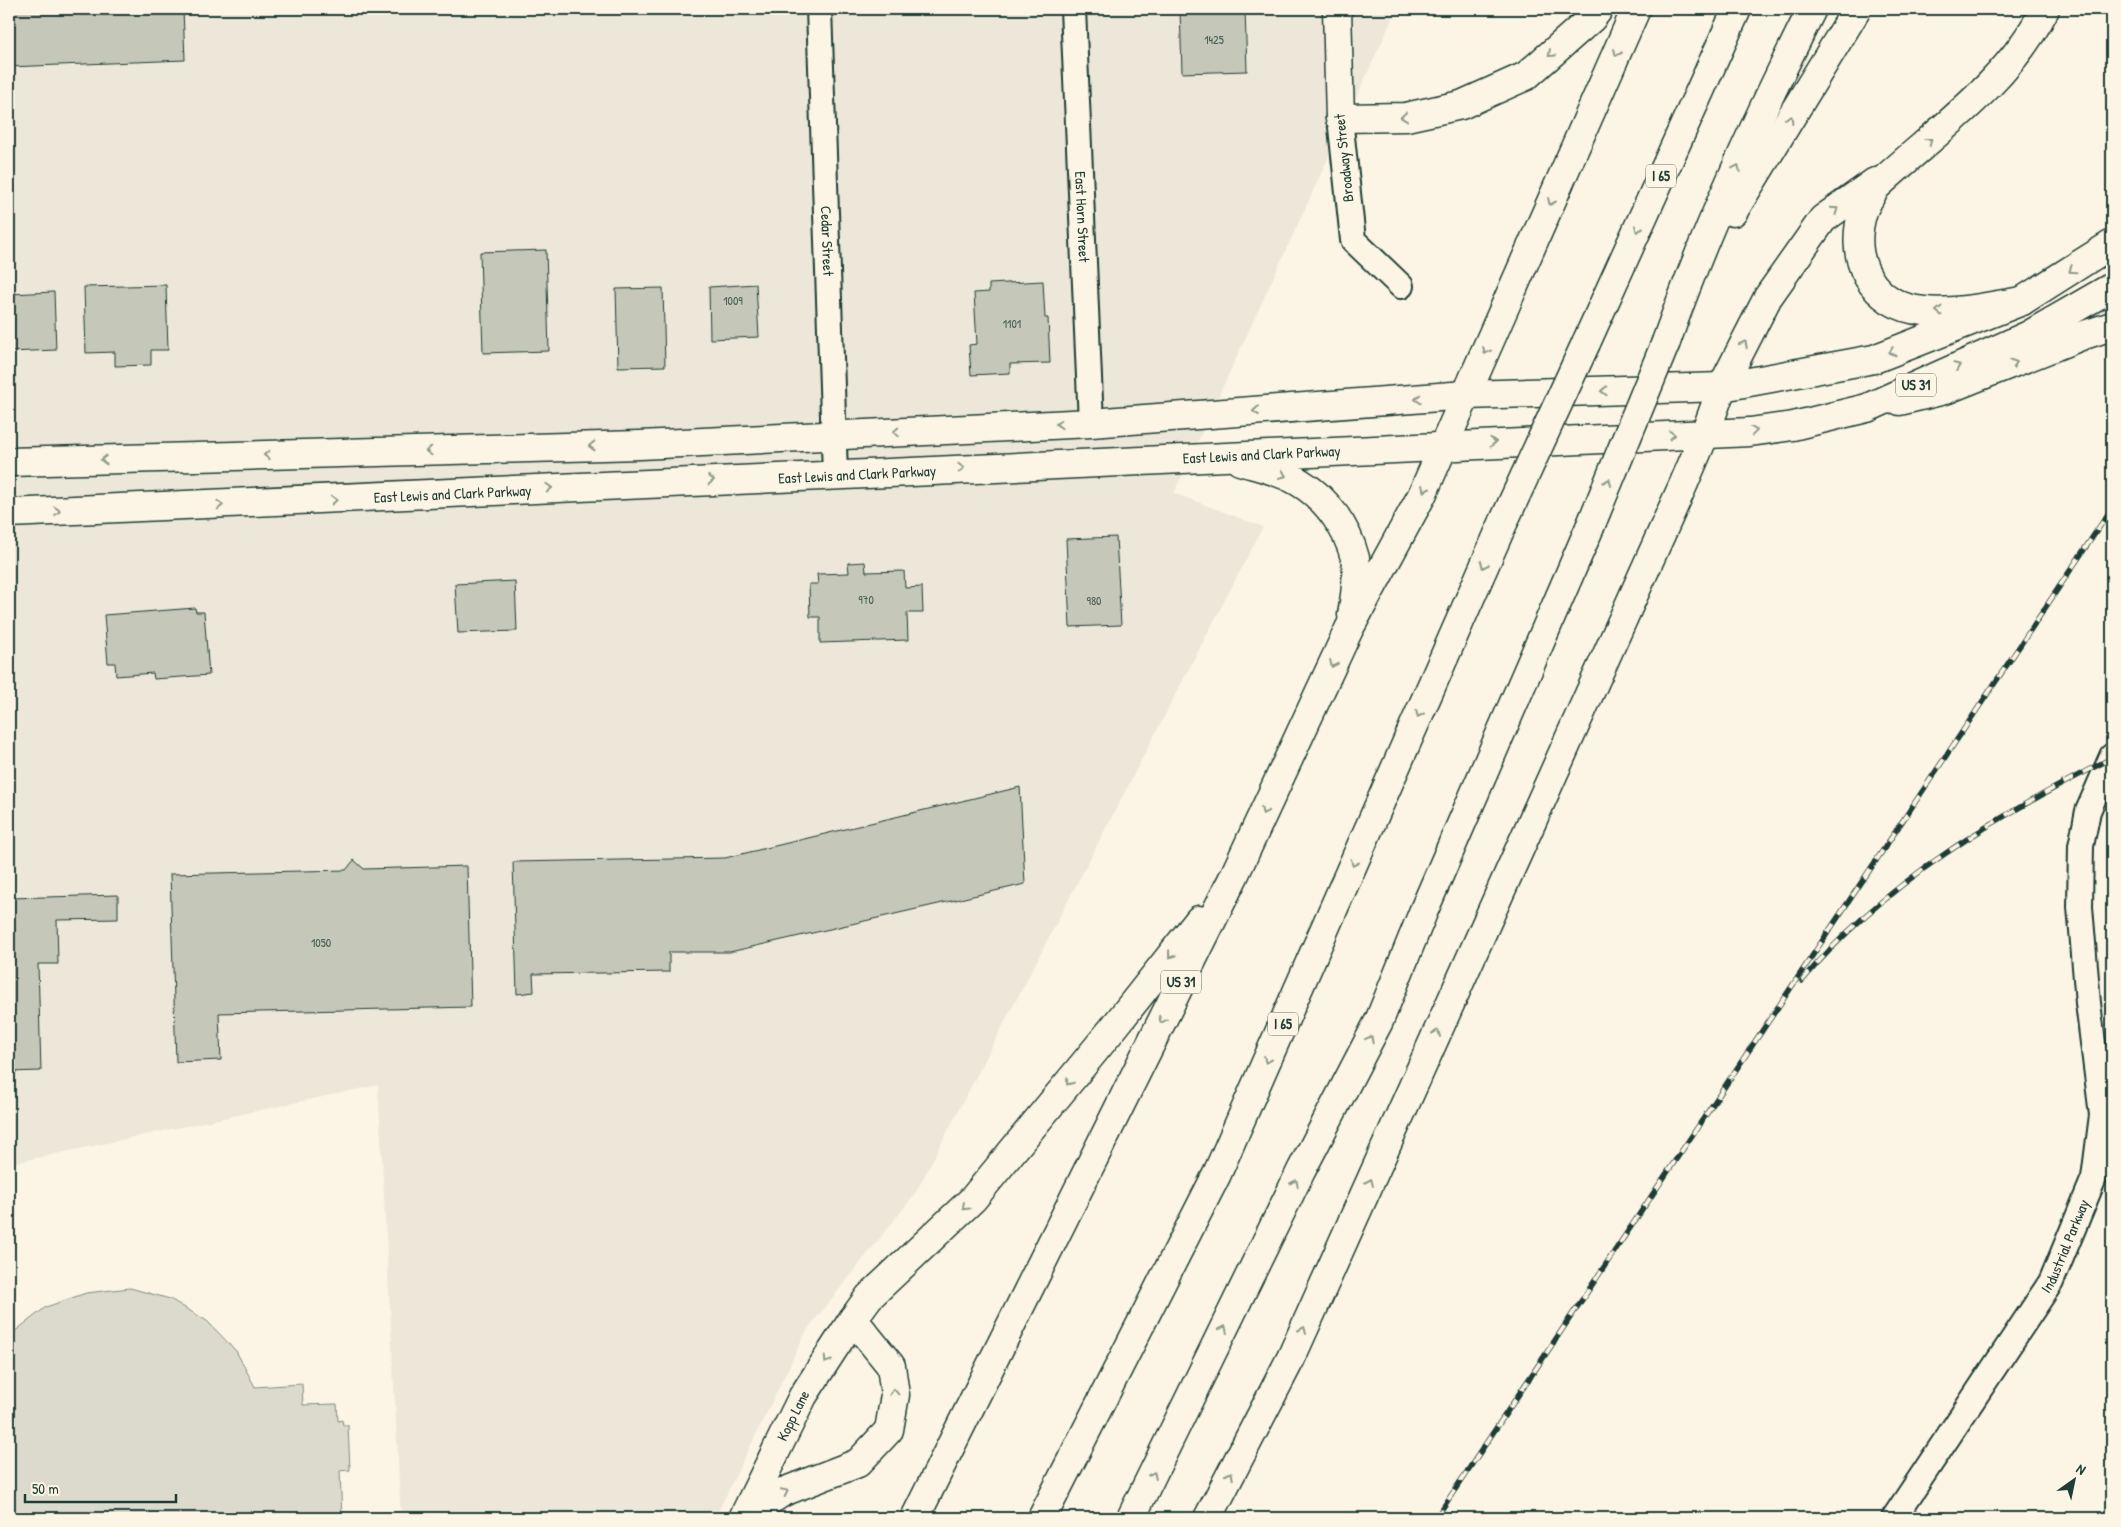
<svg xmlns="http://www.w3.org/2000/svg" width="2121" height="1527" font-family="'Patrick Hand',sans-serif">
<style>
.built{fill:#ece7d8}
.green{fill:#dcdacc;stroke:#7e8c80}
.building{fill:#c5c7b9;stroke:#1f3d34}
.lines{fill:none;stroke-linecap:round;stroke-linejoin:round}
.minor-casing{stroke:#1f3d34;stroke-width:28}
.tertiary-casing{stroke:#1f3d34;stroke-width:31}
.secondary-casing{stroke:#1f3d34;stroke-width:31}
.primary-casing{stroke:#1f3d34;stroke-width:31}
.motorway-casing{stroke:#1f3d34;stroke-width:31}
.minor{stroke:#fcf5e5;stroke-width:24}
.tertiary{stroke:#fcf5e5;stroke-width:28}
.secondary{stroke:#fcf5e5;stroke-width:28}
.primary{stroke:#fcf5e5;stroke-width:28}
.motorway{stroke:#fcf5e5;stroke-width:28}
.rail-casing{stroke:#1f3d34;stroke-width:5.5}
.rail{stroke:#fcf5e5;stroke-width:4;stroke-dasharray:11;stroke-linecap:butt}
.motorway-bridge-casing{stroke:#1f3d34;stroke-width:31;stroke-linecap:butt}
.motorway-bridge{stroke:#fcf5e5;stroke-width:28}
.oneway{stroke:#8e998c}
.labels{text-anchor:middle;stroke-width:4;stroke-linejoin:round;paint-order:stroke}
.number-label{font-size:12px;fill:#486055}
.shield{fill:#fcf5e5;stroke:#617469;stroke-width:1}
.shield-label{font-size:14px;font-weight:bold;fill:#1f3d34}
.street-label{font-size:15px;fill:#1f3d34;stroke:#fcf5e5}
</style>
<rect width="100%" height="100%" fill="#fcf5e5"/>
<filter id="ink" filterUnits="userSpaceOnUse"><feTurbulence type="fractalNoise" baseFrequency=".02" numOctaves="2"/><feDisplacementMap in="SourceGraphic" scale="10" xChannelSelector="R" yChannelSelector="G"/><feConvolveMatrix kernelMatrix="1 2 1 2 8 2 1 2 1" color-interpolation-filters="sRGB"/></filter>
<g filter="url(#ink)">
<!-- built -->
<polygon class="built" points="9,9 1397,9 1174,493 1263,527 915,1194 807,1330 715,1518 401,1518 378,1085 9,1164"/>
<!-- green -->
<polygon class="green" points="130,1288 170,1299 207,1321 236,1351 255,1387 302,1384 303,1405 337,1404 338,1421 342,1420 343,1425 348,1425 350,1470 340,1471 342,1518 344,1518 9,1518 9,1336 46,1307 86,1293"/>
<!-- building -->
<g class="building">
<polygon points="9,9 183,9 185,60 9,67"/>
<polygon points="1180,9 1245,9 1247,71 1182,73"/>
<polygon points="546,250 549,351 483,353 480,252"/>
<polygon points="1043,281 1045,318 1048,318 1050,363 1010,364 1010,373 971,375 969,345 977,344 974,293 989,292 989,284"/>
<polygon points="756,284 759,337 710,339 709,287"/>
<polygon points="166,285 168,350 151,350 151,365 115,366 115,352 86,353 84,287"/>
<polygon points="663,288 665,366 618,367 616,289"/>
<polygon points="54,292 56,350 9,352 9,294"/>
<polygon points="1116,537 1121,625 1070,627 1066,539"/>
<polygon points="865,562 866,572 904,571 905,588 922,587 923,613 907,613 908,640 820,643 820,617 810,617 809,584 818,584 817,574 849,573 848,563"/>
<polygon points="515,581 517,631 458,633 455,584"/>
<polygon points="195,608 196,612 204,612 209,675 154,679 153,673 116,676 115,663 108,663 104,615"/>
<polygon points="1020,787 1025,884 730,952 669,952 669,972 533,974 534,992 517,994 513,862 725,858"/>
<polygon points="354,860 364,869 467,866 471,1007 219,1013 221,1060 176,1062 170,874 346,870"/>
<polygon points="118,895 118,919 57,920 58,964 38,964 41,1071 9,1072 9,898"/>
</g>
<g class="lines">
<!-- minor casing -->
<g class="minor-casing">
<g id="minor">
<path id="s1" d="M819 9 835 474"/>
<path id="s2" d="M1073 9 1091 423"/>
<polyline points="1340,118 1353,240 1401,286"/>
<path id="s3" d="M1894 1518 2051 1282 2094 1178 2102 1115 2088 1003 2080 907 2081 846 2088 811 2112 756"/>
</g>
</g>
<!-- tertiary casing -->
<g class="tertiary-casing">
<g id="tertiary">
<polyline points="1337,9 1340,118"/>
<path id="s4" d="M743 1518 803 1396 853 1319 891 1366 895 1395 889 1430 858 1463 783 1492 744 1517"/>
</g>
</g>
<!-- secondary casing -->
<g class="secondary-casing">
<polyline id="secondary" points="1900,401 1945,390 2081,336 2112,326"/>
</g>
<!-- primary casing -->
<g class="primary-casing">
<g id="primary">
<path d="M1240 461C1260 467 1281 471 1299 482 1326 498 1347 527 1355 558 1359 575 1355 598 1352 615"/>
<polyline points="9,462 640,445 1091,423 1466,395 1722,387 1874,359 2022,301 2112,244"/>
<path id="s5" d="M9 513C589 491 1170 457 1750 432L1793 426 1867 408 2029 335 2112 287"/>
<polyline points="853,1319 869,1297 973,1199 1115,1026 1199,920"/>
<polyline points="915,1518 1234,876 1349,629 1422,495 1466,395"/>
<polyline points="1208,1518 1291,1358 1684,483 1705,434 1722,387"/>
</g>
</g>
<!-- motorway casing -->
<g class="motorway-casing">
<g id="motorway">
<polyline points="1340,118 1406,117 1461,105 1526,76 1592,18 1599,9"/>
<polyline points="1733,212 1857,9"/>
<path d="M2022 301C1990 306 1957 314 1924 311 1871 306 1848 259 1863 211 1866 203 1871 195 1876 187 1936 131 2007 84 2045 9"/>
<path d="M1666 342C1706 228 1758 117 1812 9"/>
<polyline points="1586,343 1737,9"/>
<polyline points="1722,387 1768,297 1823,219 1875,182"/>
<polyline points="1466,395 1636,9"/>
<polyline points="1042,1518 1216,1176 1504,521"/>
<polyline points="1131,1518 1301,1171 1379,1021 1424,910 1590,527"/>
</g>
</g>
<!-- minor -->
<use href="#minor" class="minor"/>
<!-- tertiary -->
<use href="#tertiary" class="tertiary"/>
<!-- secondary -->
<use href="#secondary" class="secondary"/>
<!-- primary -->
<use href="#primary" class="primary"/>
<!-- motorway -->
<use href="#motorway" class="motorway"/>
<!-- rail casing -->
<g class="rail-casing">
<g id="rail">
<path d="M1802 981C1885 881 1997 816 2112 758"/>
<polyline points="1436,1518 2112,508"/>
</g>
</g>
<!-- rail -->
<use href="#rail" class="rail"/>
<!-- motorway-bridge casing -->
<g class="motorway-bridge-casing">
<g id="motorway-bridge">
<polyline points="1504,521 1586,343"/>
<polyline points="1590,527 1666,342"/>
</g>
</g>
<!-- motorway-bridge -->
<use href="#motorway-bridge" class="motorway-bridge"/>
</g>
<!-- one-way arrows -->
<defs><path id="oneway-chevron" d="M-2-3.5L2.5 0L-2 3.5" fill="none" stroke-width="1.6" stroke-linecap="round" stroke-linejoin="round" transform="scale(1.25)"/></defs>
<g class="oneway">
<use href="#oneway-chevron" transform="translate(1617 53) rotate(114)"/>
<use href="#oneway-chevron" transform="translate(1551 54) rotate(138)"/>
<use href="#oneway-chevron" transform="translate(1404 117) rotate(174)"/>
<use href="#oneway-chevron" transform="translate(1790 119) rotate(-59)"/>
<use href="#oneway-chevron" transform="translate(1929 141) rotate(-38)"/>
<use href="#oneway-chevron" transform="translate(1737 168) rotate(-65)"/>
<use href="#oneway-chevron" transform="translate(1551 202) rotate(114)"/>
<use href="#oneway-chevron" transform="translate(1835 210) rotate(-35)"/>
<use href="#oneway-chevron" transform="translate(1638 229) rotate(114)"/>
<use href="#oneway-chevron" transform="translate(2072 270) rotate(147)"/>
<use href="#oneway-chevron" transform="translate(1939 311) rotate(-180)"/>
<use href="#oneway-chevron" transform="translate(1744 344) rotate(-63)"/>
<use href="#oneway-chevron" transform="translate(1486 351) rotate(114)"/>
<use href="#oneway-chevron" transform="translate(1892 352) rotate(159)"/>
<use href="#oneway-chevron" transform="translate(2014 363) rotate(-21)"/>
<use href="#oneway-chevron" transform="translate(1957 366) rotate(-23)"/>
<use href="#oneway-chevron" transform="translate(1604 391) rotate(178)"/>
<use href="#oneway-chevron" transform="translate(1418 399) rotate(176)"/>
<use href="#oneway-chevron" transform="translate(1256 411) rotate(176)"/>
<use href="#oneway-chevron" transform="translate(1059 424) rotate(177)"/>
<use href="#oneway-chevron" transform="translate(1754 431) rotate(-7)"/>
<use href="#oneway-chevron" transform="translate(896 432) rotate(177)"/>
<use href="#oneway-chevron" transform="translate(1672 435) rotate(-2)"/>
<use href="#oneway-chevron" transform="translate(1493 442) rotate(-2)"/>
<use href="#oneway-chevron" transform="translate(592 446) rotate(179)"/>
<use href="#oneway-chevron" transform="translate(429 451) rotate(178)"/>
<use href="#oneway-chevron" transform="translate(267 455) rotate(178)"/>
<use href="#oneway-chevron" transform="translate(104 460) rotate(179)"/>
<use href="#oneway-chevron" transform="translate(961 468) rotate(-3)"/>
<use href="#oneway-chevron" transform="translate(1283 475) rotate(23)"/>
<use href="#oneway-chevron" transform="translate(711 480) rotate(-3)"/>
<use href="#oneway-chevron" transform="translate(1608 482) rotate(-68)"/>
<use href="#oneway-chevron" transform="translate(549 488) rotate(-3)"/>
<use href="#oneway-chevron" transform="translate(1425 489) rotate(114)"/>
<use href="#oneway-chevron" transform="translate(334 500) rotate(-3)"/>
<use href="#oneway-chevron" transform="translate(220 505) rotate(-2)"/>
<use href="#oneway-chevron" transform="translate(57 511) rotate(-2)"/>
<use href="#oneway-chevron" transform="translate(1484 565) rotate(114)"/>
<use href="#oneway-chevron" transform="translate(1333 664) rotate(115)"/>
<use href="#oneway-chevron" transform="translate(1419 714) rotate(114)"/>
<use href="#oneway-chevron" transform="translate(1264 811) rotate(115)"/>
<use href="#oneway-chevron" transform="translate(1354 863) rotate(114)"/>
<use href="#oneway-chevron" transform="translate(1171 955) rotate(128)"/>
<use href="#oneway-chevron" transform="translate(1162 1020) rotate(116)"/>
<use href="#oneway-chevron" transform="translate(1437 1033) rotate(-66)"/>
<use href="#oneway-chevron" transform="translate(1370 1039) rotate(-62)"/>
<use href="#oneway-chevron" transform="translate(1267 1060) rotate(114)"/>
<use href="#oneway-chevron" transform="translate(1069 1082) rotate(129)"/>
<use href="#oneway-chevron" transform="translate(1370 1182) rotate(-66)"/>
<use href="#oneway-chevron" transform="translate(1295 1183) rotate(-64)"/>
<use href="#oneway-chevron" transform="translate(965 1207) rotate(137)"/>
<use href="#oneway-chevron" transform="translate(1224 1329) rotate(-64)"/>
<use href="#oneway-chevron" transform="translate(1303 1330) rotate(-66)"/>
<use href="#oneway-chevron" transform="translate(827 1360) rotate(123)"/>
<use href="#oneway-chevron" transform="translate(894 1392) rotate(-92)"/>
<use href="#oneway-chevron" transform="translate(1153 1475) rotate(-64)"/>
<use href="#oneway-chevron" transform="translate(1230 1475) rotate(-63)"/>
<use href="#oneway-chevron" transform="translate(785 1492) rotate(-26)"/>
</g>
</g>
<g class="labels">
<!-- number labels -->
<g class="number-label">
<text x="1214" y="44">1425</text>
<text x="733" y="305">1009</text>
<text x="1012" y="328">1101</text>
<text x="866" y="604">970</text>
<text x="1094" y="605">980</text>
<text x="321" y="947">1050</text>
</g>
<!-- shield labels -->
<g class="shield">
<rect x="1646" y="164.5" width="30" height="23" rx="4"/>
<rect x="1896" y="373.5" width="40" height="23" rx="4"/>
<rect x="1161" y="970.5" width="40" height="23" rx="4"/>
<rect x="1268" y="1012.5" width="30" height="23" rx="4"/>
</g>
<g class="shield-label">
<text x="1661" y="181">I 65</text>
<text x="1916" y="390">US 31</text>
<text x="1181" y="987">US 31</text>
<text x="1283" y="1029">I 65</text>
</g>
<!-- street labels -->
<g class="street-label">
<text transform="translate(1344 158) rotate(-96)" y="5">Broadway Street</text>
<text dy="5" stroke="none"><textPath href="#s2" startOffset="208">East Horn Street</textPath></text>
<text dy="5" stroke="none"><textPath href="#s1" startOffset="232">Cedar Street</textPath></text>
<text dy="5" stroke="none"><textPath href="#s5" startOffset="1254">East Lewis and Clark Parkway</textPath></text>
<text dy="5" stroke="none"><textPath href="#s5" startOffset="849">East Lewis and Clark Parkway</textPath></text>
<text dy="5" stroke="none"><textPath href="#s5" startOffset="444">East Lewis and Clark Parkway</textPath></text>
<text dy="5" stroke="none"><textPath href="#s3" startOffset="322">Industrial Parkway</textPath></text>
<text dy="5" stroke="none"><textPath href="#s4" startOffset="114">Kopp Lane</textPath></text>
</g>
</g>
<!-- margin -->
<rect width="2121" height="1527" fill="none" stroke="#fcf5e5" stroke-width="30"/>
<rect x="15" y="15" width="2091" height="1497" fill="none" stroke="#1f3d34" stroke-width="2" filter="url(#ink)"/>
<!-- north arrow -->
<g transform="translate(2074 1480) rotate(33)" stroke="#fcf5e5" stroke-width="4" paint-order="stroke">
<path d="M0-4L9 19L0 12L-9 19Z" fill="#1f3d34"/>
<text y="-8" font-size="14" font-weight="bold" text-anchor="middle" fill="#1f3d34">N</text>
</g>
<!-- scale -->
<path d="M25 1494v8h151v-8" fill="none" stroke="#1f3d34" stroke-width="2.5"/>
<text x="32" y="1494" font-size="15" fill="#1f3d34" stroke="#fcf5e5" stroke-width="4" paint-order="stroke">50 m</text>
</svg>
